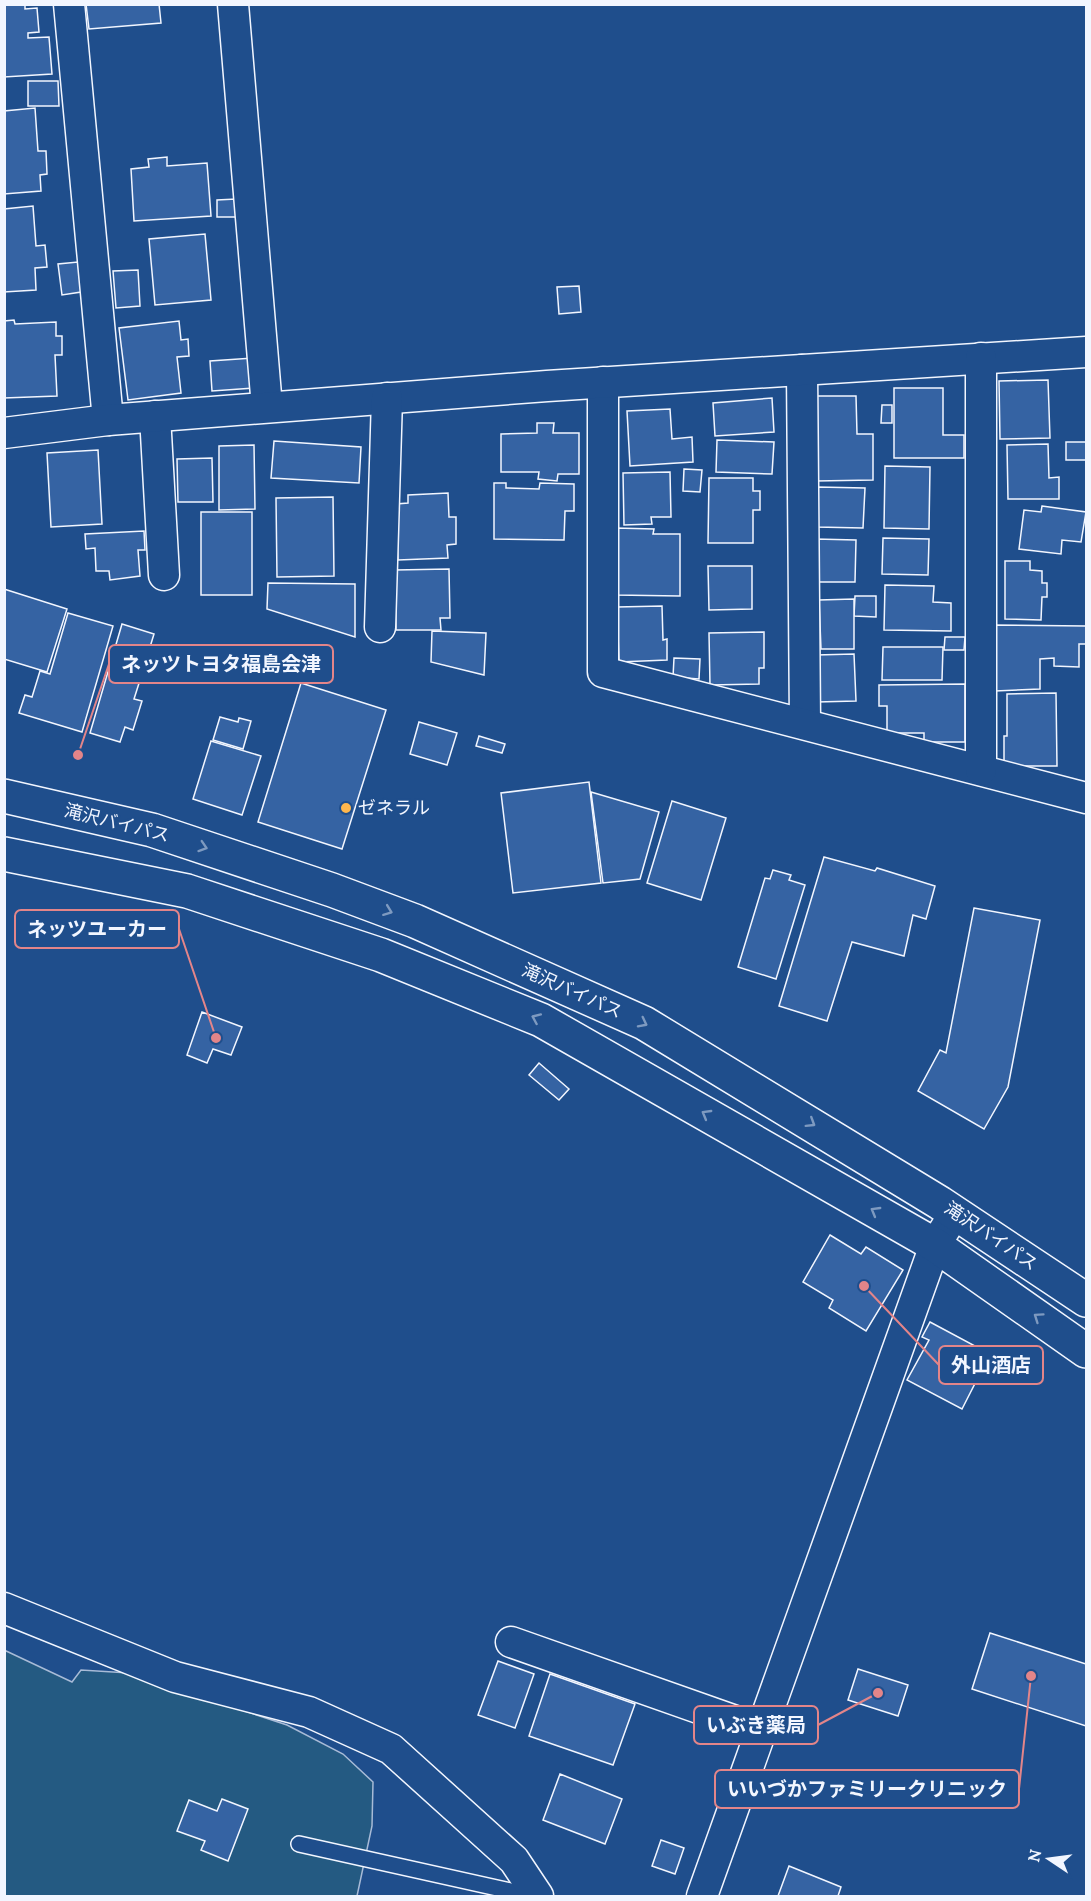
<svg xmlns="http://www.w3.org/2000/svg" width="1091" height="1901" font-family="Lora,'Noto Sans JP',serif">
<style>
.green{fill:#245a82;stroke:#a8bbd7;stroke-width:1.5}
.building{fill:#3563a3;stroke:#f2f6ff;stroke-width:1.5}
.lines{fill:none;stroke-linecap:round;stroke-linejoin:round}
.lane-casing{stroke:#f2f6ff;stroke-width:18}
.street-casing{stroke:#f2f6ff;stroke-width:33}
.highway-casing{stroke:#f2f6ff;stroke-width:36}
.lane{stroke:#1f4e8c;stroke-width:15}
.street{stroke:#1f4e8c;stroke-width:30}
.highway{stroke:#1f4e8c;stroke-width:33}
.oneway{stroke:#7e9ac0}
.poi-dot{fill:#ffb74d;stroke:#1f4e8c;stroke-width:2}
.labels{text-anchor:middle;stroke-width:4.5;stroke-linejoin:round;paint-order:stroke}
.poi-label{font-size:18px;fill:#f2f6ff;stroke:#1f4e8c;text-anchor:start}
.street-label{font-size:18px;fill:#f2f6ff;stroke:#1f4e8c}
.leader{fill:none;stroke:#e38589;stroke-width:2}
.callout-dot{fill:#e38589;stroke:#1f4e8c;stroke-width:2}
.callout{fill:#1f4e8c;stroke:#e38589;stroke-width:2}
.callout-label{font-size:20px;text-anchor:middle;font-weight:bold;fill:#f2f6ff}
</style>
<rect width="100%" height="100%" fill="#1f4e8c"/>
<!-- green -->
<polygon class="green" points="4,1650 72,1682 81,1670 129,1673 287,1725 343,1754 373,1782 372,1826 357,1896 5,1896"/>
<!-- building -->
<g class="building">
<polygon points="4,4 25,4 25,9 37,8 39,32 28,33 28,38 49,37 52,74 4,77"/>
<polygon points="86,4 159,4 161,23 89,29"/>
<polygon points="28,81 58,81 59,106 28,106"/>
<polygon points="35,108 38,151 46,151 47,174 40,175 41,191 4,194 4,111"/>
<polygon points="167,157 167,166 207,163 211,216 134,221 131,169 149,167 148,159"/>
<polygon points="236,199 236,217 217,217 217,200"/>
<polygon points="33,206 36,246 45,245 47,267 35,268 36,290 4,292 4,209"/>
<polygon points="205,234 211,300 155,305 149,239"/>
<polygon points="78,262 81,292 62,295 58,264"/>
<polygon points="138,270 140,306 116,308 113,271"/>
<polygon points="579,286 581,312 559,314 557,287"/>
<polygon points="14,320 15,324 56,322 56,336 62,336 62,355 55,355 57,396 4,398 4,321"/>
<polygon points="179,321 181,340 188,339 189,356 177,357 181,393 128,400 119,328"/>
<polygon points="253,358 254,388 212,391 210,361"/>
<polygon points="1048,380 1050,438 1000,439 999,381"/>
<polygon points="894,388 943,388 943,435 964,435 964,458 894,458"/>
<polygon points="815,396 856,396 857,434 873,434 873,480 816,481"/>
<polygon points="772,398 774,432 715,436 713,403"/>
<polygon points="882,405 892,405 892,423 881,423"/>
<polygon points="670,409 672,439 692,437 693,462 630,466 627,411"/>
<polygon points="537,423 554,423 553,433 579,433 579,474 558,474 557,481 538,479 539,472 501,472 501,434 537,433"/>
<polygon points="717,440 774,442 772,474 716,472"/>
<polygon points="274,441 361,447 359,483 271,478"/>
<rect x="1066" y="442" width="20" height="18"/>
<polygon points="1048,444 1049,478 1059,477 1059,499 1008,499 1007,445"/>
<polygon points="254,445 255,509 219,510 219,446"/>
<polygon points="98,450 102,524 51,527 47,453"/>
<polygon points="212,458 213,502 178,502 177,459"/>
<polygon points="885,466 930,467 929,529 884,528"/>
<polygon points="684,469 702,470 700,492 683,491"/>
<polygon points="670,472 671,517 651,517 652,524 624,525 623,473"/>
<polygon points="709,478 753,478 753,491 760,491 760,510 753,510 753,543 708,543"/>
<polygon points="494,483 506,483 506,488 539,489 540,483 574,484 574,511 565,511 564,540 494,539"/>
<polygon points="817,487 865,488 863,528 816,527"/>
<polygon points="448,493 449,517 456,517 456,544 447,545 448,558 398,560 396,504 408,503 408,495"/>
<polygon points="333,497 334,576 277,577 276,498"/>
<polygon points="1042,506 1086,512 1081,542 1062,540 1061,554 1019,549 1024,510 1041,512"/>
<rect x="201" y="512" width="51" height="83"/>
<polygon points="615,528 654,529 653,534 680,534 680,596 615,595"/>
<polygon points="144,531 145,550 138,550 140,576 110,580 109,571 96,571 95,548 86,549 85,534"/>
<polygon points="883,538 929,539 928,575 882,574"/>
<polygon points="815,539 856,540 855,582 815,582"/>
<polygon points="1005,561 1030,561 1030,570 1042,571 1042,583 1047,583 1047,597 1042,597 1041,620 1005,619"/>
<polygon points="708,566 752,566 752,609 709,610"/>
<polygon points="449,569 450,618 440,618 441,630 396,630 395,570"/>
<polygon points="268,583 355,584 355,637 267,609"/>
<polygon points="885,585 934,586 933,602 951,603 951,631 884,630"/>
<polygon points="4,589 67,609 47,672 4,659"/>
<polygon points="855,596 876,596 876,617 854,616"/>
<polygon points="854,599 854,649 821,649 819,600"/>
<polygon points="662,606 663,640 667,639 667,660 619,662 617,607"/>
<polygon points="68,613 113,626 82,732 19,713 25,695 32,697 40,671 50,674"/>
<polygon points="122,624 154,634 150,647 158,649 149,679 141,677 134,699 142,701 133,730 125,727 120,742 90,733"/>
<polygon points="993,625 1086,626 1086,644 1079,644 1079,667 1054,666 1054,658 1040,659 1040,689 995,691"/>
<polygon points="432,631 486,633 484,675 431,662"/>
<polygon points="764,632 764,668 759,668 759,684 710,685 709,633"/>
<polygon points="945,637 965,637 964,650 944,650"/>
<polygon points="883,647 943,647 942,680 882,680"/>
<polygon points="854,654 856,701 817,702 816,655"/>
<polygon points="674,658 700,659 699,679 673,677"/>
<polygon points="301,683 386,710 342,849 258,822"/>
<polygon points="965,684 965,742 924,742 924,733 887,733 887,706 879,706 879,685"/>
<polygon points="1056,693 1057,766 1004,766 1004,736 1007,736 1007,694"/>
<polygon points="220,717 238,722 239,718 251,721 243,749 213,740"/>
<polygon points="419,722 457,733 447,765 410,754"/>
<polygon points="479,736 505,744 502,753 476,746"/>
<polygon points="211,741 261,756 242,815 193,799"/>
<polygon points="589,782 601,883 513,893 501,793"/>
<polygon points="591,792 659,812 640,879 603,883"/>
<polygon points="672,801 726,818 701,900 647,883"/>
<polygon points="824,857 875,871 877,868 935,886 926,919 913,915 904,956 852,942 827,1021 779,1006"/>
<polygon points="773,870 791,875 789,880 805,885 776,979 738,967 765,878 770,879"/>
<polygon points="974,908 1040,920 1008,1087 984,1129 918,1091 940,1050 946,1053"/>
<polygon points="202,1012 242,1027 231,1055 213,1049 207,1063 187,1055"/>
<polygon points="539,1063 569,1089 559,1100 529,1075"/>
<polygon points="830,1235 861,1254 866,1247 903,1270 866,1331 829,1308 833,1300 803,1282"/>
<polygon points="930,1322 990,1354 962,1409 907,1380 929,1340 922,1337"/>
<polygon points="990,1633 1086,1664 1086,1726 972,1689"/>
<polygon points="498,1661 534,1674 515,1728 478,1715"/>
<polygon points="858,1669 908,1685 898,1716 848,1700"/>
<polygon points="550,1674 635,1704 613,1765 529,1736"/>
<polygon points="560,1774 622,1799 605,1844 543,1820"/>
<polygon points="222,1799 248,1809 228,1861 201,1850 205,1841 177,1831 189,1800 217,1811"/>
<polygon points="661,1840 684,1848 675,1874 652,1866"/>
<polygon points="789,1866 841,1887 838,1896 778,1896"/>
</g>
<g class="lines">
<!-- lane casing -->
<g class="lane-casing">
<polyline id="lane" points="299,1844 533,1896"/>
</g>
<!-- street casing -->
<g class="street-casing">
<g id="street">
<polyline points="69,4 108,420"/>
<polyline points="233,4 267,407"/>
<polyline points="802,370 805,724"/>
<polyline points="603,382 603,672 1086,798"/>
<polyline points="155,416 164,575"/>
<polyline points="4,433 108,420 547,386 1086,352"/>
<polyline points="380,627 387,398"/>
<polyline points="981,770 981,358"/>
<polyline points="4,1608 175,1677 309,1712 391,1749 514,1860 538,1896"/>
<polyline points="511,1642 761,1730"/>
<polyline points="702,1896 925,1273 935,1245 955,1213"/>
</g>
</g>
<!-- highway casing -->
<g class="highway-casing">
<g id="highway">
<polyline points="4,796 152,830 332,890 415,921 644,1023 940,1203 1086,1300"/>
<polyline points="4,854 187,891 381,955 541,1020 935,1245 1086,1351"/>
</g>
</g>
<!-- lane -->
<use href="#lane" class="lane"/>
<!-- street -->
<use href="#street" class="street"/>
<!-- highway -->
<use href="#highway" class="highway"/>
</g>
<!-- one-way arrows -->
<defs><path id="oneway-chevron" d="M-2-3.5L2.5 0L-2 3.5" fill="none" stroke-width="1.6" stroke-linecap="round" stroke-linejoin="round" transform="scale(1.5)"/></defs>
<g class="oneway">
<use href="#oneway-chevron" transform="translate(203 847) rotate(18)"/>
<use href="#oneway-chevron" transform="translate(388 911) rotate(21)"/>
<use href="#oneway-chevron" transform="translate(536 1018) rotate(-156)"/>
<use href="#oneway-chevron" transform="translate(643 1023) rotate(27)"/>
<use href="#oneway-chevron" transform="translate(706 1114) rotate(-150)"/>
<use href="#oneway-chevron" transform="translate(811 1123) rotate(32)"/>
<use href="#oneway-chevron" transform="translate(875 1211) rotate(-150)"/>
<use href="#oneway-chevron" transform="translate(1038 1317) rotate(-145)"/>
</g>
<!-- markers -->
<circle class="poi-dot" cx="346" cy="808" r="6"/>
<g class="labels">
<!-- poi labels -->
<g class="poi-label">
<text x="358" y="814">ゼネラル</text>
</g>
<!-- street labels -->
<g class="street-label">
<text transform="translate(117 823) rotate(14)" y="6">滝沢バイパス</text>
<text transform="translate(572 991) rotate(24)" y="6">滝沢バイパス</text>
<text transform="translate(991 1236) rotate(34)" y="6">滝沢バイパス</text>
</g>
</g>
<!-- callouts -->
<path class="leader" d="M78 755L109 664M216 1038L179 929M864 1286L939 1365M878 1693L818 1725M1031 1676L1019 1789"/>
<g class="callout-dot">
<circle cx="78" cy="755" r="6"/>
<circle cx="216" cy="1038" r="6"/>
<circle cx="864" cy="1286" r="6"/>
<circle cx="878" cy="1693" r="6"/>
<circle cx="1031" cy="1676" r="6"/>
</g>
<g class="callout">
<rect x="109" y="645" width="224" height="38" rx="6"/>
<rect x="15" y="910" width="164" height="38" rx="6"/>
<rect x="939" y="1346" width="104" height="38" rx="6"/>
<rect x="694" y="1706" width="124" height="38" rx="6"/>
<rect x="715" y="1770" width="304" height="38" rx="6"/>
</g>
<g class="callout-label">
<text x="221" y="671">ネッツトヨタ福島会津</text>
<text x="97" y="936">ネッツユーカー</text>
<text x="991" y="1372">外山酒店</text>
<text x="756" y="1732">いぶき薬局</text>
<text x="867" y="1796">いいづかファミリークリニック</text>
</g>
<!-- border -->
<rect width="1091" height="1901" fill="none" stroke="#f2f6ff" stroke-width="12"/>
<!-- north arrow -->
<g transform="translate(1049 1859) rotate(283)" stroke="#1f4e8c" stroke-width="4.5" paint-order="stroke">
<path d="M0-4.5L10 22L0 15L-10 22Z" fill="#f2f6ff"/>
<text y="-9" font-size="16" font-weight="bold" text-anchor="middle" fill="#f2f6ff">N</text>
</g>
</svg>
